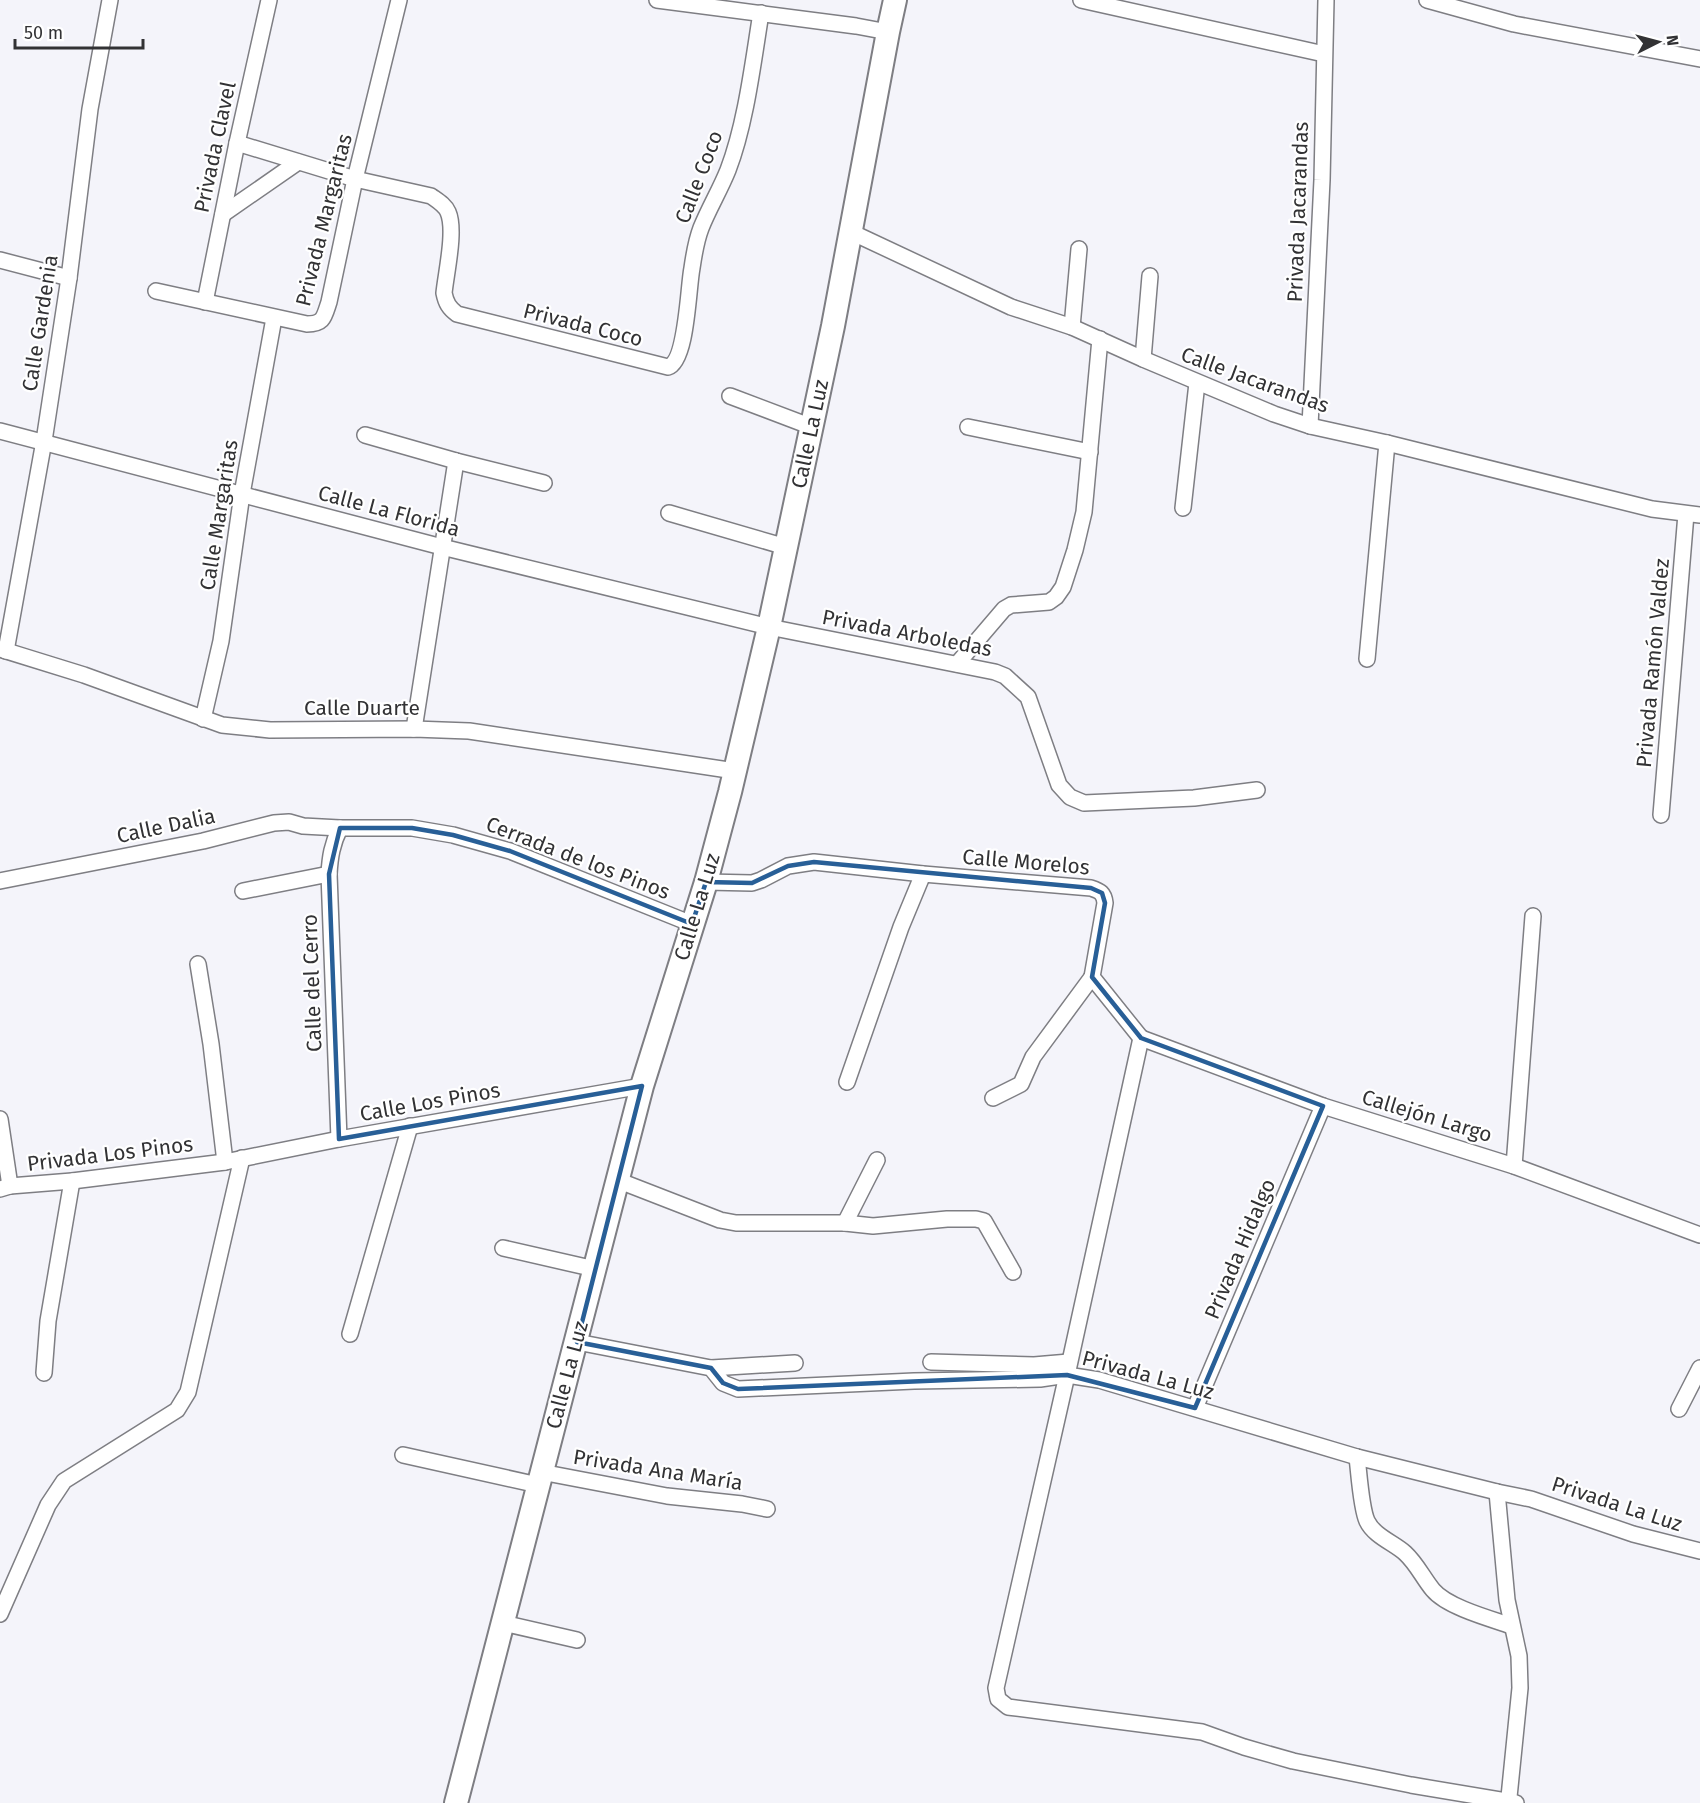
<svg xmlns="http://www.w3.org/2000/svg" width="1700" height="1803" font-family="'Fira Sans',sans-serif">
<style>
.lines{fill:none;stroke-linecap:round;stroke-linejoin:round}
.street-casing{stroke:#7e7e83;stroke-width:18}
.secondary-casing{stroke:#7e7e83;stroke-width:26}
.street{stroke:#fff;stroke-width:15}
.secondary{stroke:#fff;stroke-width:22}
.marked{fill:none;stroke:#285f97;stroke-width:4.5;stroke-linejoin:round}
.labels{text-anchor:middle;stroke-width:4.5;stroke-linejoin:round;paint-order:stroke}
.street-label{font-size:21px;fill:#323234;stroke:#fff}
</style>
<rect width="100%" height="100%" fill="#f4f4fa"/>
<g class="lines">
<!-- street casing -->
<g class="street-casing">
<g id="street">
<polyline points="657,0 856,26 888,32"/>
<polyline points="1081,0 1324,54"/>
<polyline points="1427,0 1514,24 1700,59"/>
<path d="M237 143 355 179 431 196C438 201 445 205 448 212 456 230 446 273 444 293 446 303 449 308 457 314L668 367C687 361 688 288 692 268 694 254 696 241 701 228 709 208 720 190 728 170 746 123 753 62 761 13"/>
<polyline points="223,214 298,162"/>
<polyline points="851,232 1011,307 1072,327 1143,359 1274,414 1310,426 1387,443 1652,509 1700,515"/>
<polyline points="0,260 69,278"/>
<path d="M156 291 307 324C324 324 324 317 329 302L355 179 399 0"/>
<polyline points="205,302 237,143 269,0"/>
<polyline points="1072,327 1079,249"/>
<polyline points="1143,359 1150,276"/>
<polyline points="730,396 812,427"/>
<polyline points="1310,426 1322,180 1326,0"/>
<polyline points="968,427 1090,452"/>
<polyline points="0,431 442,547 769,627 995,672 1005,676 1028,697 1059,785 1070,797 1084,803 1194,798 1257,790"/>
<polyline points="365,435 456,461 544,483"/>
<polyline points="1183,508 1197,383"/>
<polyline points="669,513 786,547"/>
<polyline points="0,649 84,675 222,725 270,730 414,729 469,731 735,771"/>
<polyline points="6,651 44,441 69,278 90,109 110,0"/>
<polyline points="1367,659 1387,443"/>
<polyline points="957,664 1004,609 1011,605 1049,602 1056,597 1063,587 1075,550 1084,512 1100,339"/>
<polyline points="203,719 221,641 242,494 274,318"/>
<polyline points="414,729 456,461"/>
<polyline points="1661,815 1686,514"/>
<polyline points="0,881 203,841 274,823 289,822 303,826 340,828 412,828 453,835 510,851 692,924"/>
<path d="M706 882 752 883 761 880 788 866 814 862 923 874 1091 888C1100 891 1104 893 1105 903L1092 977 1141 1038"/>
<polyline points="243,891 329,874"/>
<polyline points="198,964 211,1044 225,1162"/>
<polyline points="1141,1038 1067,1375 996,1688 998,1699 1008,1707 1202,1732 1244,1747 1293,1761 1411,1785 1512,1802"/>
<polyline points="1141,1038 1323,1106 1514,1166 1700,1235"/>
<polyline points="847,1082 901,927 923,874"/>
<polyline points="993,1098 1021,1084 1033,1057 1092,977"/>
<polyline points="0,1119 10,1186"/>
<path d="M339 1139 329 874C330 857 332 844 340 828"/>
<polyline points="1514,1166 1533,916"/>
<polyline points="617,1180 720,1220 736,1223 845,1223 873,1226 947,1219 976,1219 984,1221 1013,1272"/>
<polyline points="0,1189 10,1186 72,1181 225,1162 339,1139 642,1086"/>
<polyline points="845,1223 877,1160"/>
<polyline points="503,1248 595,1269"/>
<polyline points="350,1334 410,1126"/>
<polyline points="577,1342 711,1368 723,1383 738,1389 914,1381 1040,1379 1067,1375 1099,1380 1357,1457 1497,1492 1531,1499 1633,1534 1700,1551"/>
<polyline points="931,1362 1034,1365 1069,1362"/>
<polyline points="711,1368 795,1363"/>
<polyline points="44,1373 48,1321 72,1181"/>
<polyline points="1195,1408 1323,1106"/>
<polyline points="1679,1409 1700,1368"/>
<polyline points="403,1455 538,1485"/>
<path d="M1357 1457C1359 1473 1361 1508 1367 1521 1374 1536 1394 1543 1405 1553 1417 1564 1423 1578 1433 1590 1447 1607 1491 1619 1512 1626"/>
<polyline points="541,1472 667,1496 742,1504 767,1509"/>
<polyline points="1497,1492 1507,1600 1519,1656 1520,1688 1509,1797 1512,1802 1516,1803"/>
<polyline points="0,1614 48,1505 64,1481 177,1410 188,1392 242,1158"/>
<polyline points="503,1623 577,1640"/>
</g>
</g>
<!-- secondary casing -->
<g class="secondary-casing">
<polyline id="secondary" points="456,1803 642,1086 706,882 730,792 769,627 833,326 888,32 895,0"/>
</g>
<!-- street -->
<use href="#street" class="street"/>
<!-- secondary -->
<use href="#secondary" class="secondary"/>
</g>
<!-- marked area -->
<path class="marked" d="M340 828H412L453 835 510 851 692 924 706 882 752 883 788 866 814 862 1091 888 1102 893 1105 903 1092 977 1141 1038 1323 1106 1195 1408 1067 1375 738 1389 723 1383 711 1368 577 1342 642 1086 339 1139 329 874Z"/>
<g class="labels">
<!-- street labels -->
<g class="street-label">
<text transform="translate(215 147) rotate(-78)" y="7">Privada Clavel</text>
<text transform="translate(699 177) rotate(-69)" y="7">Calle Coco</text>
<text transform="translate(1298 212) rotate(-88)" y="7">Privada Jacarandas</text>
<text transform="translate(324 220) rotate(-76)" y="7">Privada Margaritas</text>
<text transform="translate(40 323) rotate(-81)" y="7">Calle Gardenia</text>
<text transform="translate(583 325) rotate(14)" y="7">Privada Coco</text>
<text transform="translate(1255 380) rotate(20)" y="7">Calle Jacarandas</text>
<text transform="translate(810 434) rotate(-78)" y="7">Calle La Luz</text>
<text transform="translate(389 511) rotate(15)" y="7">Calle La Florida</text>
<text transform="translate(219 515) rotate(-81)" y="7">Calle Margaritas</text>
<text transform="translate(907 633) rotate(11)" y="7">Privada Arboledas</text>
<text transform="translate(1653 663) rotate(-85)" y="7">Privada Ramón Valdez</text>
<text x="362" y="715">Calle Duarte</text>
<text transform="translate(166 826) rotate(-12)" y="7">Calle Dalia</text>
<text transform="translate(578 858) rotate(21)" y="7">Cerrada de los Pinos</text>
<text transform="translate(1026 862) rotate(5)" y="7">Calle Morelos</text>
<text transform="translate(697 907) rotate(-73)" y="7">Calle La Luz</text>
<text transform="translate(312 983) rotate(-92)" y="7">Calle del Cerro</text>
<text transform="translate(430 1102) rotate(-10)" y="7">Calle Los Pinos</text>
<text transform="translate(1427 1116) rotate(17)" y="7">Callejón Largo</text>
<text transform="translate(110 1154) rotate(-7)" y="7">Privada Los Pinos</text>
<text transform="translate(1240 1249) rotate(-67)" y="7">Privada Hidalgo</text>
<text transform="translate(567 1375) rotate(-75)" y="7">Calle La Luz</text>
<text transform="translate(1148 1375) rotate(15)" y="7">Privada La Luz</text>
<text transform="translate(658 1470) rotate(9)" y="7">Privada Ana María</text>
<text transform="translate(1617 1504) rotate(18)" y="7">Privada La Luz</text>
</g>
</g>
<!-- north arrow -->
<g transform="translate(1658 42) rotate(84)" stroke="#ffffff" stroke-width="4.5" paint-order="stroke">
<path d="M0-4.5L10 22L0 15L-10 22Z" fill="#323234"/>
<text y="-9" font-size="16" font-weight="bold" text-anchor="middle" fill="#323234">N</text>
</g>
<!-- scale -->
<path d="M15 39v9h128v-9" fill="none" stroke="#323234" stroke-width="3"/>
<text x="24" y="39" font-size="18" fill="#323234" stroke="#ffffff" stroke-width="4.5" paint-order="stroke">50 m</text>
</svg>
